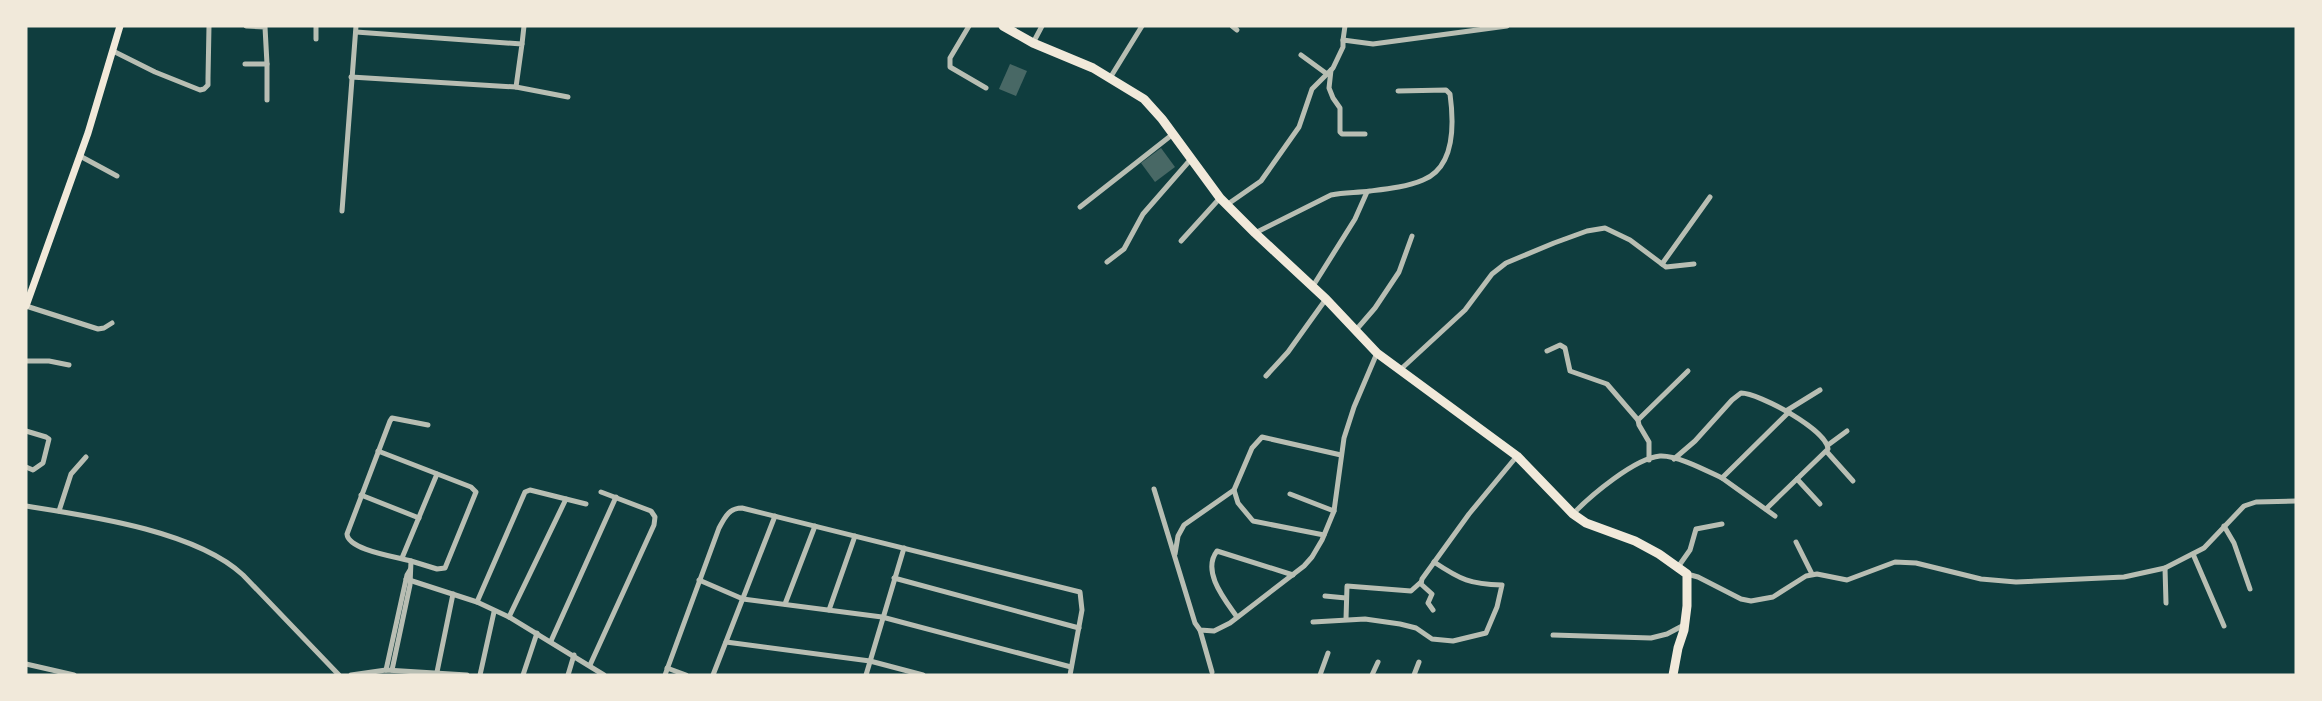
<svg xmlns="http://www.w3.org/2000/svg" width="2322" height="701" font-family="'Sofia Sans Condensed',sans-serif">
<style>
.building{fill:#486865}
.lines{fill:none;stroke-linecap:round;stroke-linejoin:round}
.minor{stroke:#b8beb3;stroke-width:5}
.secondary{stroke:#f1e9da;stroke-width:7}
.trunk{stroke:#f1e9da;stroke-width:9}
</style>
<rect width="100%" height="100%" fill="#0f3d3e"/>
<!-- building -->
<g class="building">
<polygon points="1010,64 1027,71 1016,96 999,89"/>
<polygon points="1161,148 1175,167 1155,182 1141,163"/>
</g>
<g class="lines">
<!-- minor -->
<g class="minor">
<polyline points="969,26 950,58 950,67 986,88"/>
<polyline points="1232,26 1237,30"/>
<polyline points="356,32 522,44 516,87 568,97"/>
<polyline points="316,39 316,26"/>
<polyline points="1343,40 1345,26"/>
<polyline points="1033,43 1042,26"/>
<polyline points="522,44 524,26"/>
<polyline points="113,51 155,72 200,90 204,89 208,85 208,78 209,26"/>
<polyline points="1301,55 1327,74"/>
<polyline points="245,64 267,64 265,27 246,26"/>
<polyline points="1331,70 1329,88 1333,98 1340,108 1340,132 1342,134 1365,134"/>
<polyline points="351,77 516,87"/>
<polyline points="1110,78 1142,26"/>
<polyline points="267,100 267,64"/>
<polyline points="80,156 117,176"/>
<polyline points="1228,204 1261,181 1299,127 1312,89 1333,68 1343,47 1343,40 1373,44 1507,26"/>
<polyline points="1080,207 1173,134"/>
<polyline points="342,211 356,26"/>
<path d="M1255 233 1331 195C1345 192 1356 193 1370 191 1387 189 1407 187 1423 180 1455 167 1454 123 1450 94L1446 90 1398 91"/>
<polyline points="1181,241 1220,198"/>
<polyline points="1107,262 1124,249 1143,214 1191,159"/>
<polyline points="1662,264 1710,197"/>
<polyline points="1313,286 1355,219 1367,192"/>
<polyline points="26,306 98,329 104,328 112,323"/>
<polyline points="1356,330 1375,308 1399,272 1412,236"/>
<polyline points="1547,351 1560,345 1565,348 1570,371 1607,384 1638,420"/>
<polyline points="26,361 49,361 69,365"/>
<polyline points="1400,370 1465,310 1492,274 1506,263 1554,243 1587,231 1605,228 1630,240 1666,267 1694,264"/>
<polyline points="1266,376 1288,352 1326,299"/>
<polyline points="1786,411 1820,390"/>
<polyline points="26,431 46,437 49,439 43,463 33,470 26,467"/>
<polyline points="1828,445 1847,431"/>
<polyline points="378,451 471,487 476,492 445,568 437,569 411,561"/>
<polyline points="1827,452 1853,481"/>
<path d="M1674 459 1695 441 1732 400 1741 393C1759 393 1827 430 1828 449L1766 509"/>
<polyline points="1649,460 1649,442 1639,425 1638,420 1688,371"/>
<polyline points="1722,478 1775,516"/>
<polyline points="1797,479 1820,504"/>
<polyline points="1154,489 1195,623 1200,630 1214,631 1230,623 1304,566 1312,557 1322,540 1334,511 1344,438 1354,407 1377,353"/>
<polyline points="1290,494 1334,511"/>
<polyline points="361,495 419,518"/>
<path d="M26 506C90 516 196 531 243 575L339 675"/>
<polyline points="59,511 71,474 86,457"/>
<path d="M1573 514C1590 496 1635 458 1660 456 1677 455 1707 471 1722 478L1789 412"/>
<polyline points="2224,526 2234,543 2250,589"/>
<polyline points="1324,535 1253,521 1238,503 1234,490 1252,448 1262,437 1341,455"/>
<polyline points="1796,542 1812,574"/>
<polyline points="1175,554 1178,536 1184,525 1234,490"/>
<polyline points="2193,554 2224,626"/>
<polyline points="402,558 437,474"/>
<polyline points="1678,567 1690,550 1696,529 1722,524"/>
<polyline points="2165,568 2166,603"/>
<polyline points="1687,574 1698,577 1741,599 1751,601 1773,597 1806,576 1817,574 1847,580 1895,562 1916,563 1981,579 2016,582 2124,577 2165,568 2204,548 2244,506 2256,502 2296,501"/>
<polyline points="894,578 1079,628"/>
<polyline points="406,579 477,602 509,617 566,499"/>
<polyline points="699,580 743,599 882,617 1071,667"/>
<polyline points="1325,596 1346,598"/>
<polyline points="477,602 525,492 530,490 586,504"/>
<polyline points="785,604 815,526"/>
<polyline points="829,610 855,536"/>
<polyline points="1433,610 1428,603 1432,594 1421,584 1422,579 1469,514 1517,456"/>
<polyline points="509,617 604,675"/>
<path d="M1237 617C1226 601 1201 572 1217 551L1293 575"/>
<polyline points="1346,619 1347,586 1411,591 1421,582"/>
<path d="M1313 622 1365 619 1400 624 1416 628 1432 639 1453 641 1486 633 1497 607 1502 585C1470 584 1461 580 1434 562"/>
<polyline points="1200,630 1212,672"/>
<polyline points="1553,635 1651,638 1667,634 1684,625"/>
<polyline points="551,641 616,497"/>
<polyline points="726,642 870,661 923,675"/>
<polyline points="26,664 74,675"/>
<polyline points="590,665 654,525 655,517 651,511 601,492"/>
<polyline points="667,668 686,675"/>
<polyline points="386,670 407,575 410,570"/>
<path d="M392 670 410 585 411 561C397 557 348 550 347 534L390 421 392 418 428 425"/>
<polyline points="437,672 453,594"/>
<polyline points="351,675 386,670 467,675"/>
<polyline points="480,675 494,612"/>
<polyline points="523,675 537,633"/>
<polyline points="568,675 574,655"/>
<path d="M665 675 719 528C725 517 729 508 742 508L1080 592 1082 610 1070 675"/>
<polyline points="713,675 775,516"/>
<polyline points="866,675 904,548"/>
<polyline points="1320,675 1328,653"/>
<polyline points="1372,675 1378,662"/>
<polyline points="1414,675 1419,662"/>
</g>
<!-- secondary -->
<polyline class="secondary" points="26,306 88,133 120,26"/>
<!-- trunk -->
<polyline class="trunk" points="1003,26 1033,43 1093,68 1144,99 1162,119 1220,198 1255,233 1326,299 1377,353 1517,456 1573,514 1586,523 1635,541 1659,554 1687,574 1687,606 1684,630 1678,648 1673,675"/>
</g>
<!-- border -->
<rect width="2322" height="701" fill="none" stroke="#f1e9da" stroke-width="55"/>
</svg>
